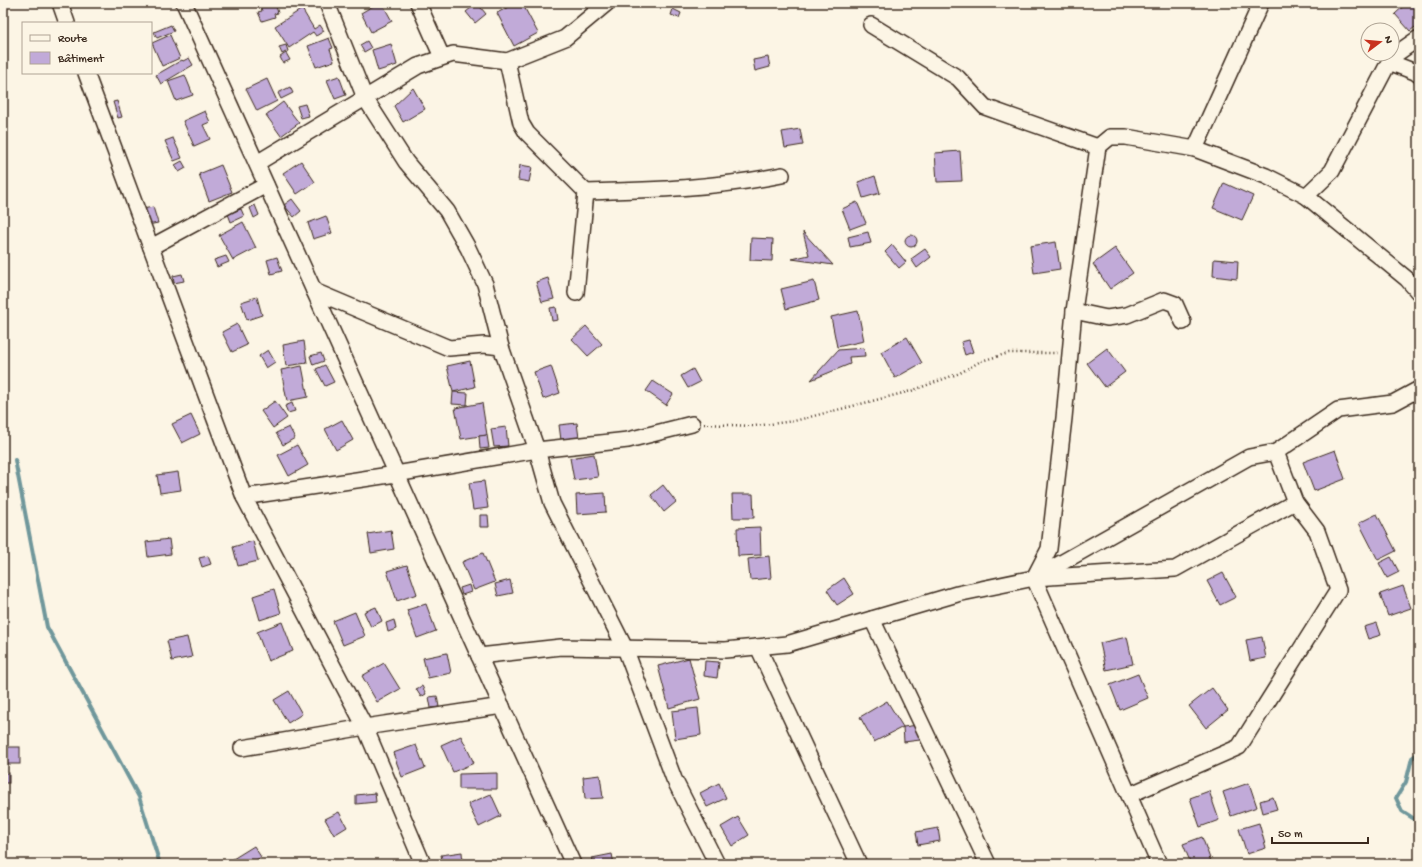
<svg xmlns="http://www.w3.org/2000/svg" width="1422" height="867" font-family="'Gochi Hand',sans-serif">
<style>
.lines{fill:none;stroke-linecap:round;stroke-linejoin:round}
.stream{stroke:#6f979b;stroke-width:4}
.building{fill:#c1aad8;stroke:#3b2a1e}
.minor-casing{stroke:#3b2a1e;stroke-width:18}
.path{stroke:#3b2a1e;stroke-width:2.5;stroke-dasharray:1 3;stroke-linecap:butt}
.minor{stroke:#fcf5e5;stroke-width:15}
</style>
<rect width="100%" height="100%" fill="#fcf5e5"/>
<filter id="ink" filterUnits="userSpaceOnUse"><feTurbulence type="fractalNoise" baseFrequency=".025" numOctaves="2"/><feDisplacementMap in="SourceGraphic" scale="8" xChannelSelector="R" yChannelSelector="G"/><feConvolveMatrix kernelMatrix="1 2 1 2 8 2 1 2 1" color-interpolation-filters="sRGB"/></filter>
<g filter="url(#ink)">
<g class="lines">
<!-- stream -->
<g class="stream">
<polyline points="15,460 47,627 139,797 160,864"/>
<polyline points="1419,753 1412,758 1406,782 1396,798 1402,811 1419,822"/>
</g>
</g>
<!-- building -->
<g class="building">
<polygon points="259,3 275,3 278,13 274,14 275,17 262,21 258,12 262,11"/>
<polygon points="378,3 382,3 392,21 371,32 361,13"/>
<polygon points="477,3 486,14 475,23 466,12"/>
<polygon points="516,3 522,3 538,33 514,46 497,13"/>
<polygon points="1407,3 1419,3 1419,24 1410,31 1395,14"/>
<polygon points="302,9 314,29 320,25 324,31 316,36 313,32 289,48 275,26"/>
<polygon points="673,9 681,13 679,18 671,15"/>
<polygon points="171,25 174,31 157,38 154,32"/>
<polygon points="170,35 180,58 162,66 152,43"/>
<polygon points="329,38 333,48 330,49 334,61 316,67 308,46"/>
<polygon points="367,41 371,48 364,52 360,45"/>
<polygon points="391,44 397,65 378,71 372,50"/>
<polygon points="286,45 288,51 282,54 279,47"/>
<polygon points="286,53 290,60 283,63 280,57"/>
<polygon points="768,57 770,67 755,71 753,60"/>
<polygon points="189,58 193,65 161,84 156,75 182,60 183,61"/>
<polygon points="185,75 193,95 176,101 168,81"/>
<polygon points="339,76 346,95 335,99 327,80"/>
<polygon points="267,79 277,101 257,111 246,89"/>
<polygon points="290,87 293,93 281,99 278,93"/>
<polygon points="413,88 425,109 403,122 394,106"/>
<polygon points="117,101 122,117 118,118 113,102"/>
<polygon points="283,102 299,123 281,136 266,115"/>
<polygon points="305,104 309,116 301,118 297,106"/>
<polygon points="205,111 210,122 203,125 210,139 194,146 183,121"/>
<polygon points="800,129 803,145 785,148 782,132"/>
<polygon points="173,138 182,158 174,161 165,141"/>
<polygon points="960,151 962,181 937,182 935,153"/>
<polygon points="182,161 186,168 179,172 175,165"/>
<polygon points="301,161 315,182 297,194 283,173"/>
<polygon points="221,165 232,192 209,201 199,174"/>
<polygon points="520,165 532,167 529,182 518,180"/>
<polygon points="875,176 880,193 863,198 858,182"/>
<polygon points="1224,183 1253,196 1242,220 1213,208"/>
<polygon points="292,199 301,211 294,217 284,205"/>
<polygon points="857,202 866,223 850,229 842,209"/>
<polygon points="255,205 259,215 254,218 250,208"/>
<polygon points="153,207 158,223 148,225 143,209"/>
<polygon points="241,209 244,216 231,222 228,214"/>
<polygon points="326,216 332,233 313,239 308,223"/>
<polygon points="243,222 256,248 233,260 219,235"/>
<polygon points="803,232 833,265 792,259 809,255"/>
<polygon points="868,232 871,243 850,247 848,237"/>
<circle cx="911" cy="241" r="6"/>
<polygon points="751,238 773,239 772,261 750,260"/>
<polygon points="1056,242 1060,269 1034,273 1030,246"/>
<polygon points="892,245 906,262 899,268 885,252"/>
<polygon points="1115,248 1133,273 1110,289 1093,264"/>
<polygon points="925,249 931,257 917,268 911,259"/>
<polygon points="226,256 229,262 217,267 214,260"/>
<polygon points="277,257 282,271 271,274 267,260"/>
<polygon points="1214,259 1238,261 1237,279 1213,276"/>
<polygon points="182,274 184,281 174,283 173,276"/>
<polygon points="548,278 554,299 542,302 536,282"/>
<polygon points="814,281 819,300 786,309 781,289"/>
<polygon points="257,297 262,315 247,320 241,302"/>
<polygon points="556,307 558,320 552,321 550,308"/>
<polygon points="858,311 864,341 837,347 831,317"/>
<polygon points="237,324 247,345 232,352 222,332"/>
<polygon points="586,326 602,344 588,356 572,339"/>
<polygon points="907,337 922,363 895,378 881,352"/>
<polygon points="969,340 973,352 965,355 961,342"/>
<polygon points="304,341 307,363 286,366 283,345"/>
<polygon points="864,348 865,356 849,357 850,364 811,380 838,350"/>
<polygon points="1107,348 1125,372 1105,387 1087,363"/>
<polygon points="268,350 275,362 266,368 259,356"/>
<polygon points="321,353 324,361 313,365 310,356"/>
<polygon points="470,361 475,387 453,392 447,366"/>
<polygon points="325,365 334,382 325,386 316,369"/>
<polygon points="302,366 308,397 287,401 281,370"/>
<polygon points="551,366 560,393 543,399 534,372"/>
<polygon points="693,369 700,382 688,388 681,376"/>
<polygon points="653,381 673,394 666,405 646,391"/>
<polygon points="453,392 468,393 467,405 452,404"/>
<polygon points="275,401 287,418 273,428 261,411"/>
<polygon points="292,403 295,411 288,413 285,406"/>
<polygon points="482,403 487,435 461,439 455,408"/>
<polygon points="191,415 200,434 182,443 172,424"/>
<polygon points="342,420 353,440 336,450 325,429"/>
<polygon points="577,423 579,438 561,440 559,425"/>
<polygon points="289,427 295,438 283,445 276,433"/>
<polygon points="506,427 508,446 494,447 491,429"/>
<polygon points="487,435 489,448 480,449 479,436"/>
<polygon points="297,445 308,465 289,476 278,455"/>
<polygon points="1335,450 1345,479 1314,491 1303,462"/>
<polygon points="594,454 598,477 574,480 570,458"/>
<polygon points="178,472 181,490 160,493 157,475"/>
<polygon points="484,481 488,508 473,510 469,483"/>
<polygon points="663,485 676,502 664,512 651,495"/>
<polygon points="605,493 606,512 577,514 576,495"/>
<polygon points="732,494 753,494 754,518 733,518"/>
<polygon points="1377,514 1396,551 1378,560 1359,523"/>
<polygon points="480,515 488,515 489,527 480,527"/>
<polygon points="760,527 761,555 738,556 737,528"/>
<polygon points="391,530 394,549 371,553 368,534"/>
<polygon points="169,539 171,554 148,557 146,542"/>
<polygon points="253,541 258,561 238,566 233,547"/>
<polygon points="483,553 495,582 474,590 462,562"/>
<polygon points="208,556 211,564 202,567 199,558"/>
<polygon points="769,556 771,578 750,580 748,559"/>
<polygon points="1391,557 1399,572 1387,578 1379,563"/>
<polygon points="407,565 417,594 397,601 387,571"/>
<polygon points="1223,573 1236,597 1220,605 1207,581"/>
<polygon points="844,578 854,594 837,605 827,590"/>
<polygon points="510,580 513,593 498,596 495,584"/>
<polygon points="469,585 471,592 462,595 460,588"/>
<polygon points="1403,586 1411,608 1388,616 1380,594"/>
<polygon points="274,589 281,613 260,620 253,596"/>
<polygon points="426,604 436,631 417,638 407,610"/>
<polygon points="376,607 382,621 371,627 364,612"/>
<polygon points="355,612 365,636 343,645 333,621"/>
<polygon points="394,620 396,629 388,632 386,623"/>
<polygon points="282,622 293,651 268,661 257,632"/>
<polygon points="1377,623 1381,635 1368,639 1364,627"/>
<polygon points="187,637 192,657 172,661 167,641"/>
<polygon points="1127,637 1133,664 1106,670 1100,643"/>
<polygon points="1262,637 1266,658 1250,661 1246,640"/>
<polygon points="447,653 451,673 428,678 423,658"/>
<polygon points="689,658 700,699 669,708 658,666"/>
<polygon points="705,661 719,662 717,678 704,676"/>
<polygon points="384,663 400,689 377,702 362,676"/>
<polygon points="1138,674 1148,698 1120,710 1110,685"/>
<polygon points="422,686 426,694 421,697 416,689"/>
<polygon points="1212,688 1228,710 1206,728 1189,706"/>
<polygon points="289,691 302,714 288,723 274,700"/>
<polygon points="437,696 439,707 431,708 429,697"/>
<polygon points="887,701 903,727 874,742 860,717"/>
<polygon points="698,708 701,735 675,739 672,711"/>
<polygon points="918,725 920,740 904,742 903,727"/>
<polygon points="461,736 474,763 453,772 441,745"/>
<polygon points="416,745 425,768 402,777 393,753"/>
<rect x="3" y="747" width="17" height="17"/>
<rect x="3" y="773" width="6" height="10"/>
<polygon points="497,773 497,789 459,789 459,774"/>
<polygon points="600,775 603,798 585,799 583,777"/>
<polygon points="719,783 726,798 707,807 700,793"/>
<polygon points="1249,783 1257,807 1231,816 1223,792"/>
<polygon points="1209,791 1219,820 1200,827 1190,798"/>
<polygon points="375,793 376,802 356,804 356,795"/>
<polygon points="491,794 501,816 479,827 468,804"/>
<polygon points="1273,797 1277,809 1263,813 1260,801"/>
<polygon points="339,812 347,827 334,835 325,819"/>
<polygon points="738,817 749,835 732,846 721,827"/>
<polygon points="1259,823 1266,848 1247,854 1239,829"/>
<polygon points="938,828 940,841 918,845 916,832"/>
<polygon points="1202,837 1212,864 1191,864 1183,844"/>
<polygon points="254,846 261,857 250,864 236,864 233,859"/>
<polygon points="462,852 463,864 443,864 441,855"/>
<polygon points="612,854 614,864 594,864 592,858"/>
</g>
<g class="lines">
<!-- minor casing -->
<g class="minor-casing">
<g id="minor">
<polyline points="60,3 67,23"/>
<polyline points="184,3 573,864"/>
<polyline points="327,3 365,98 406,162 447,211 468,248 485,284 501,347"/>
<polyline points="418,3 442,57"/>
<polyline points="871,25 958,78 985,107 1098,147"/>
<polyline points="507,61 521,123 527,133 586,192 576,293"/>
<polyline points="1389,62 1396,54 1419,38"/>
<polyline points="86,73 244,497 365,727 423,864"/>
<polyline points="1195,149 1261,3"/>
<polyline points="257,163 418,66 453,54 507,61 565,38 607,3"/>
<path d="M586 192C652 190 718 188 782 175"/>
<polyline points="1306,196 1407,279 1419,293"/>
<polyline points="151,247 266,185"/>
<polyline points="314,291 449,348 484,345 501,347 537,450 552,503 625,648 674,779 717,864"/>
<polyline points="1074,311 1107,318 1127,315 1164,300 1175,304 1183,322"/>
<polyline points="244,497 396,474 537,450 628,440 692,424"/>
<polyline points="1038,576 1249,457 1276,452 1338,410 1393,403 1419,389"/>
<polyline points="1034,578 1049,549 1064,418 1074,311 1098,147 1110,137 1126,137 1195,149 1266,176 1306,196 1332,171 1389,62 1415,72 1419,75"/>
<polyline points="1034,578 1159,864"/>
<polyline points="872,619 988,864"/>
<polyline points="758,647 859,864"/>
<polyline points="479,656 561,647 725,650 787,644 957,594 1034,578 1175,569 1295,502"/>
<polyline points="242,748 365,727 502,706"/>
<polyline points="1129,795 1239,747 1338,590 1317,531 1295,502 1276,452"/>
</g>
</g>
<!-- path -->
<polyline class="path" points="704,424 754,426 794,421 911,391 960,373 981,361 1009,353 1058,353"/>
<!-- minor -->
<use href="#minor" class="minor"/>
</g>
</g>
<!-- margin -->
<rect width="1422" height="867" fill="none" stroke="#fcf5e5" stroke-width="16"/>
<rect x="8" y="8" width="1406" height="851" fill="none" stroke="#3b2a1e" stroke-width="1.5" filter="url(#ink)"/>
<!-- legend -->
<rect x="22" y="22" width="130" height="52" fill="#fcf5e5" stroke="#afa495"/>
<rect x="30" y="35" width="20" height="6" fill="#fcf5e5" stroke="#afa495"/>
<text x="58" y="42" font-size="12" fill="#3b2a1e">Route</text>
<rect x="30" y="52" width="20" height="12" fill="#c1aad8" stroke="#afa495"/>
<text x="58" y="62" font-size="12" fill="#3b2a1e">Bâtiment</text>
<!-- north arrow -->
<g transform="translate(1380 42) rotate(74)"><circle r="19" fill="#fcf5e5" stroke="#afa495"/>
<path d="M0-3L7 15L0 10L-7 15Z" fill="#c8321e"/>
<text y="-6" font-size="11" font-weight="bold" text-anchor="middle" fill="#3b2a1e">N</text>
</g>
<!-- scale -->
<path d="M1272 837v6h96v-6" fill="none" stroke="#3b2a1e" stroke-width="2"/>
<text x="1278" y="837" font-size="12" fill="#3b2a1e" stroke="#fcf5e5" stroke-width="3" paint-order="stroke">50 m</text>
</svg>
